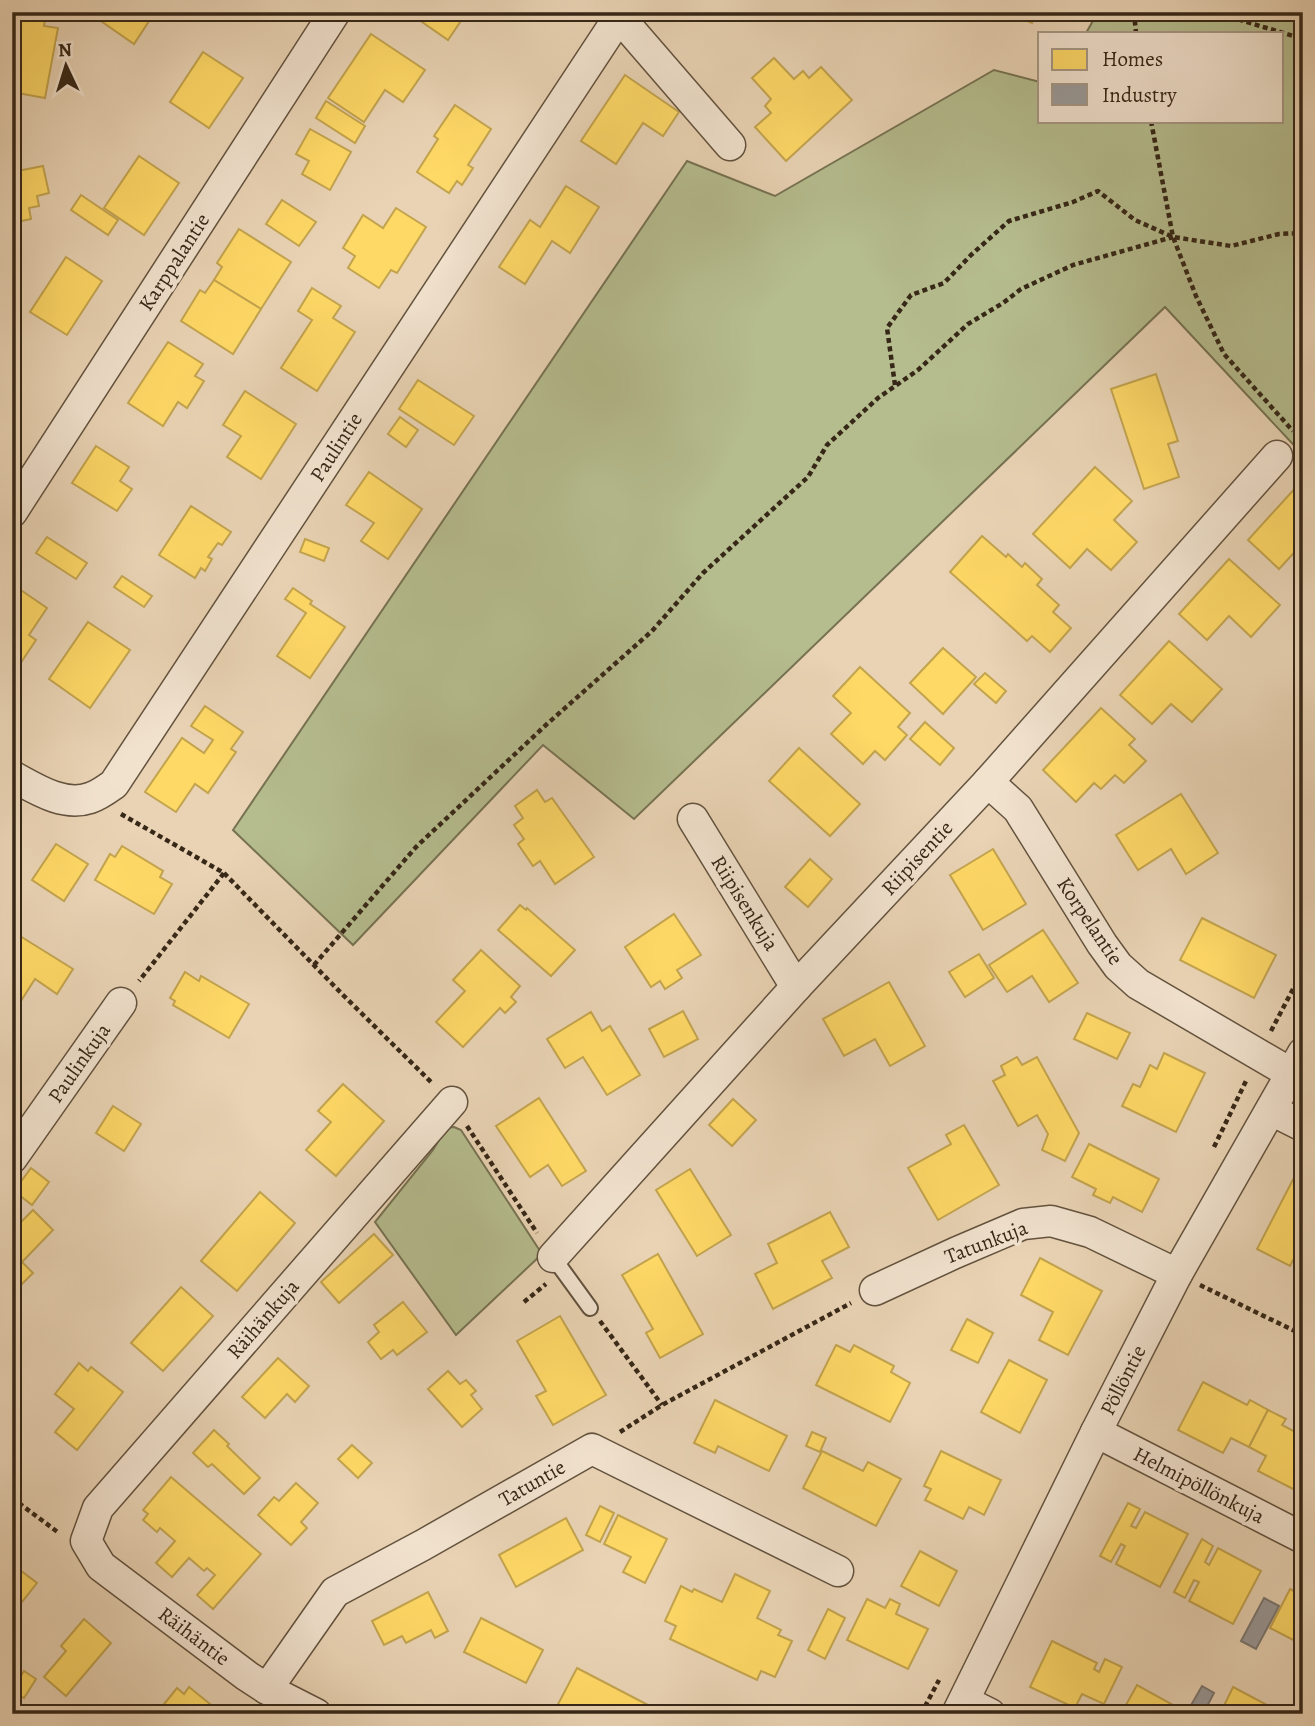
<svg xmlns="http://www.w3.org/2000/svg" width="1315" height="1726" font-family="Alegreya,serif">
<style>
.green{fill:#b5bc8e;stroke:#767252;stroke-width:2}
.homes{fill:#ffd966;stroke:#c3a44e;stroke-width:2}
.industry{fill:#999;stroke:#7b7772;stroke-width:2}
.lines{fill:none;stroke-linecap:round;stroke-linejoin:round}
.lane-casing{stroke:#63523e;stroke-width:18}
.street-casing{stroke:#63523e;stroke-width:33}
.path{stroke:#362717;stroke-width:4.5;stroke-dasharray:5 3.5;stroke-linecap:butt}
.lane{stroke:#f1e2ce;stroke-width:14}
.street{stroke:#f1e2ce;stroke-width:30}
.labels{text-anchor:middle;stroke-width:7;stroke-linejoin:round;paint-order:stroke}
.street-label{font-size:21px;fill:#362717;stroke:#f1e2ce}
</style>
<rect width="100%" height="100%" fill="#e9d3b4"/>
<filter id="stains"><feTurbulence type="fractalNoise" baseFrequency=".00286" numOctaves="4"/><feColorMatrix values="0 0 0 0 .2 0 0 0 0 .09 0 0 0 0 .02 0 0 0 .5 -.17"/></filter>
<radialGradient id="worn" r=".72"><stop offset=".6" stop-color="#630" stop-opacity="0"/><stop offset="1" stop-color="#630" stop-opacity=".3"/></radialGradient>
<!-- green -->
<g class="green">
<polygon points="1098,12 1303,12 1303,455 1165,307 634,819 543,745 353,945 233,830 687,161 775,196 994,70 1040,82 1040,121 1282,121 1282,33 1086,33"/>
<polygon points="454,1127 461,1130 542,1254 456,1335 375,1222 433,1150 446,1128"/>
</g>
<!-- homes -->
<g class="homes">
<polygon points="22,12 46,14 44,26 58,28 45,98 12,92 12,20 20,21"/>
<polygon points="103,12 155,12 134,44 98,19"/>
<polygon points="414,12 467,12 448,40 412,15"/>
<polygon points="1012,12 1036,12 1032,23 1011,15"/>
<polygon points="371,34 425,70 403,102 385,90 364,122 328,98"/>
<polygon points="203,52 243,78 209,128 170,102"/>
<polygon points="774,58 794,79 803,71 809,78 821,67 852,100 786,161 755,127 771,113 765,106 771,99 752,78"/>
<polygon points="625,75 679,112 663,136 643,123 616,164 581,141"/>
<polygon points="326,101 365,126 355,143 316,118"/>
<polygon points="455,105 491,129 468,165 473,168 462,185 457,181 449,193 417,172 438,139 434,136"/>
<polygon points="310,129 351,152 330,190 302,174 309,161 296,154"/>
<polygon points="139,156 179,183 144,235 104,208"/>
<polygon points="43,166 49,193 37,196 39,206 29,208 31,219 12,223 12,172"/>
<polygon points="566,186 599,207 570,253 552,241 525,284 499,267 530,220 540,227"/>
<polygon points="81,195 118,220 108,235 71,210"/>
<polygon points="282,200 316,222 299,246 266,224"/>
<polygon points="396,208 426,227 397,273 391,270 379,288 348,268 355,256 343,248 363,215 383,228"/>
<polygon points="239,229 291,262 261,309 214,280 222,267 217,263"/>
<polygon points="66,257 102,281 67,335 30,312"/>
<polygon points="214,280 261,309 233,354 181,321 200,290 205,293"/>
<polygon points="312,288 341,306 333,318 355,332 317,391 281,368 312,320 298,311"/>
<polygon points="168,342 203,364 195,376 204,381 187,408 178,402 163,426 128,403"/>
<polygon points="1156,374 1178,441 1168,444 1179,477 1144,489 1111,389"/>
<polygon points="418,380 474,416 454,445 399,409"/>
<polygon points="245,391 296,424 261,479 227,457 241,436 223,425"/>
<polygon points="400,417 418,430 406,447 388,434"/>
<polygon points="96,446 129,467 120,481 132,489 117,511 72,483"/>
<polygon points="1095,467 1132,501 1114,520 1137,542 1111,570 1087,549 1070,568 1033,534"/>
<polygon points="369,472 422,509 388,559 361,541 374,523 346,505"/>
<polygon points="1298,485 1303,490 1303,543 1279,569 1248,540"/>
<polygon points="191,506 231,532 222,545 218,543 208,557 212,559 205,571 201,568 195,578 159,555"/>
<polygon points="982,536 1006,557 1008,554 1022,567 1025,563 1042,579 1037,585 1059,605 1053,612 1071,628 1050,652 1032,636 1027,641 950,572"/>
<polygon points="47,537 87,563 76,579 36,553"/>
<polygon points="305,539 329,548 324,561 300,552"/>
<polygon points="1229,559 1280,605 1251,637 1229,616 1207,640 1179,614"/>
<polygon points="122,576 152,596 144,607 114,587"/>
<polygon points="12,584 47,608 29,635 36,640 16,670 12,667"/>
<polygon points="293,588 312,601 310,604 345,627 310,678 277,656 306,613 285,599"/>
<polygon points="88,622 130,650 90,708 49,679"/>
<polygon points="1169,641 1222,689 1192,722 1171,704 1152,724 1120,695"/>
<polygon points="943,648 976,677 943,714 910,683"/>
<polygon points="860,667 910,713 898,727 907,735 885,760 875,751 863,764 831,734 851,713 833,696"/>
<polygon points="985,673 1006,691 996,703 974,684"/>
<polygon points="205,706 243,732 231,749 236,752 208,793 195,784 176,812 145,792 182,738 204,753 213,740 191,726"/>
<polygon points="1101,708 1135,739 1129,745 1146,761 1124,783 1115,775 1101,789 1094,783 1076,802 1043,770"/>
<polygon points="925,722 954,748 940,765 910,739"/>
<polygon points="799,748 860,804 830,836 769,781"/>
<polygon points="537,790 545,802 552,798 594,857 555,884 540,861 533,866 518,844 524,839 514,825 523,818 515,806"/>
<polygon points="1181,794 1218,853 1186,874 1171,849 1138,870 1116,835"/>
<polygon points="56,844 88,864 64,901 32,880"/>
<polygon points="122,846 163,871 160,877 172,884 154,914 95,880 110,854 115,857"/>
<polygon points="993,849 1026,904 983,930 950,875"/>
<polygon points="810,859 832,879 808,907 785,887"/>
<polygon points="520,905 526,910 527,908 575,950 551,976 498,930"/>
<polygon points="674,914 701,955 677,970 682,978 665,989 660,981 651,987 625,947"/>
<polygon points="1202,918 1276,955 1254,998 1180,960"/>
<polygon points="1043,930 1078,983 1049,1002 1032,976 1007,992 989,965"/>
<polygon points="12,931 73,969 57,994 35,979 12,1015"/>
<polygon points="481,950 520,986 511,997 516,1002 505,1013 500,1008 463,1047 436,1022 465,991 453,980"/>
<polygon points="979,954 994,978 965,997 949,972"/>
<polygon points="185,972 199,981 201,976 249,1004 229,1038 173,1005 175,1001 170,998"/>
<polygon points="889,982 925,1046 890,1066 875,1039 844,1056 823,1019"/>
<polygon points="683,1011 698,1039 664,1057 649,1029"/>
<polygon points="591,1012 602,1031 610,1026 640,1075 607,1095 583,1057 565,1068 547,1039"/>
<polygon points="1087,1013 1130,1033 1117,1059 1074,1039"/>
<polygon points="1164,1053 1205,1073 1176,1132 1122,1106 1133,1084 1140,1087 1150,1065 1157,1069"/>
<polygon points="1017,1057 1022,1065 1037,1057 1079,1133 1065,1161 1042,1150 1048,1134 1037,1115 1018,1126 993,1081 1005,1075 1001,1066"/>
<polygon points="343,1084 384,1121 336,1176 306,1150 331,1122 318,1111"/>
<polygon points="539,1098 586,1171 562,1186 548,1165 530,1177 496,1126"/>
<polygon points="733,1099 756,1120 732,1146 709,1125"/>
<polygon points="113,1106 141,1124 124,1151 96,1133"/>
<polygon points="964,1125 999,1185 938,1220 908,1168 951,1144 946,1135"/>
<polygon points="1089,1144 1159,1179 1142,1212 1113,1197 1110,1203 1093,1195 1096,1189 1072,1177"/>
<polygon points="31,1168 49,1182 32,1205 14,1191"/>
<polygon points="690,1169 731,1235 697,1256 656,1190"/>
<polygon points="1298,1170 1303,1173 1303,1241 1290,1266 1257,1249"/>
<polygon points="260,1192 295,1223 237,1291 201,1261"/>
<polygon points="33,1210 53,1230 22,1262 33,1273 12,1294 12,1231"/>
<polygon points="830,1212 849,1247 822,1261 832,1278 773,1309 755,1274 777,1263 768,1244"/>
<polygon points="374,1234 393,1255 339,1303 321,1282"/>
<polygon points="658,1254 703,1334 660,1358 646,1333 653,1329 622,1275"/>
<polygon points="1040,1258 1102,1291 1068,1355 1039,1340 1053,1312 1021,1295"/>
<polygon points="181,1287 213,1316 163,1371 131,1343"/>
<polygon points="403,1302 427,1332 397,1355 393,1350 381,1359 368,1342 379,1332 374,1325"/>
<polygon points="560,1316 606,1395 553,1425 536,1396 546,1391 517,1341"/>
<polygon points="967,1319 993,1333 978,1363 951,1350"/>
<polygon points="836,1345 850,1352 854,1345 894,1366 891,1372 910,1383 890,1422 816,1385"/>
<polygon points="278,1358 309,1386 295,1402 287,1394 265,1418 242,1397"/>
<polygon points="1009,1360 1047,1380 1020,1433 981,1412"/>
<polygon points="79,1363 88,1371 91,1367 123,1392 77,1450 55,1432 74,1409 55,1394"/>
<polygon points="448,1371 460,1384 466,1380 476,1391 471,1395 482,1409 462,1427 428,1389"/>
<polygon points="1203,1382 1247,1405 1250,1400 1268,1410 1249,1447 1231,1438 1223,1453 1178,1430"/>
<polygon points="715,1400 787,1436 769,1471 718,1446 715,1453 694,1443"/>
<polygon points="1268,1410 1286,1419 1282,1425 1303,1436 1303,1494 1258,1471 1266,1456 1249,1447"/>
<polygon points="214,1430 229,1444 227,1446 260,1478 244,1494 212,1464 208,1467 193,1453"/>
<polygon points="812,1432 826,1438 820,1452 806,1446"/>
<polygon points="352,1445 372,1463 358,1478 338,1459"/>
<polygon points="822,1451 863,1471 868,1462 901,1479 876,1526 803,1488"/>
<polygon points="941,1451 1001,1480 984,1515 969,1507 963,1519 925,1500 931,1489 924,1486"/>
<polygon points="171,1477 261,1554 213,1609 197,1595 215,1575 207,1568 204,1571 189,1558 172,1577 156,1563 175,1541 160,1528 157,1532 143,1520 148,1514 143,1510"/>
<polygon points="296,1483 318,1503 301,1522 307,1528 291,1545 258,1515 274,1497 279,1501"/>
<polygon points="1128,1503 1140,1509 1131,1526 1136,1528 1145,1512 1188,1534 1160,1587 1116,1564 1125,1546 1121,1544 1111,1562 1100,1556"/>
<polygon points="600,1506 614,1513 600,1542 586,1535"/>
<polygon points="618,1515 667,1539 645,1583 623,1572 631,1557 604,1544"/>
<polygon points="566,1518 583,1550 516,1587 499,1555"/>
<polygon points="1202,1539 1213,1546 1205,1562 1209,1565 1218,1548 1261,1571 1233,1624 1189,1601 1199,1582 1194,1580 1185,1598 1174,1592"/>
<polygon points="920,1551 957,1571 939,1606 901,1586"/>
<polygon points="12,1564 37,1583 14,1612 12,1611"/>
<polygon points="735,1574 770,1591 757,1618 781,1630 778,1635 792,1641 775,1677 761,1671 757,1680 670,1639 676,1626 665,1621 681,1586 692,1592 694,1589 722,1602"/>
<polygon points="1290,1589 1303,1596 1303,1645 1270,1628"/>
<polygon points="428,1592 448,1631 435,1638 431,1630 406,1643 402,1636 384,1645 372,1621"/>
<polygon points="867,1599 885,1608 890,1599 900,1604 896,1614 928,1629 908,1669 847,1640"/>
<polygon points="828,1609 845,1618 825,1659 808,1650"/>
<polygon points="481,1618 543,1650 526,1683 464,1652"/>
<polygon points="84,1619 111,1643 66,1696 44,1677 66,1651 61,1646"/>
<polygon points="1052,1641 1097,1663 1094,1669 1099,1672 1105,1659 1122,1667 1104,1704 1082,1694 1075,1708 1030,1687"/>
<polygon points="577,1668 648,1705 643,1714 568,1714 556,1708"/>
<polygon points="24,1671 36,1679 24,1698 12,1690"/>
<polygon points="1137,1685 1184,1711 1183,1714 1121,1714"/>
<polygon points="189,1687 220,1712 218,1714 156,1714 177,1688 184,1694"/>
<polygon points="1233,1687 1284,1714 1220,1714"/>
</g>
<!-- industry -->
<g class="industry">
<polygon points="1264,1598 1279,1606 1256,1649 1241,1641"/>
<polygon points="1202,1686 1214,1693 1203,1714 1186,1714"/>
</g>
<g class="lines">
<!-- lane casing -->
<g class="lane-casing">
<polyline id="lane" points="553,1257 590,1308"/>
</g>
<!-- street casing -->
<g class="street-casing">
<g id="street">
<polyline points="615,12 730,145"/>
<polyline points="12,512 335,12"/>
<path d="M12 776C36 789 63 807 90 798 99 795 107 789 114 784L619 17"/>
<polyline points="988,782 1018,809 1102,944 1118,966 1138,984 1292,1074"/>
<polyline points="693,819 796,987"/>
<polyline points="1271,1110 1303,1126"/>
<polyline points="12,1158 121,1003"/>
<polyline points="553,1257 796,987 988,782 1277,456"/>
<polyline points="875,1290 955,1253 1023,1224 1051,1221 1090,1232 1177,1274"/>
<polyline points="1096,1432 1303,1538"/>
<polyline points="267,1689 335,1592 423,1545 592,1449 838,1571"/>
<polyline points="964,1701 990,1714"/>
<polyline points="316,1714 267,1689 247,1676 101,1566 86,1541 98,1508 452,1102"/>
<polyline points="957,1714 1096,1432 1177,1274 1303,1053"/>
</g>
</g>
<!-- path -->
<g class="path">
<polyline points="1134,12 1136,33"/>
<polyline points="1214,12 1303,39"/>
<polyline points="1151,121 1173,237 1196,296 1224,354 1293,431"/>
<polyline points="895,385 887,328 911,295 944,283 971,255 1009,221 1073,202 1098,191 1135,220 1173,237 1231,246 1279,234 1303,233"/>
<polyline points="121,814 224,873 139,981"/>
<polyline points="224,873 343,995 433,1084"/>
<polyline points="314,965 416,847 547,724 652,631 703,573 808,477 827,445 878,398 918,370 968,324 1003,303 1021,289 1073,265 1173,237"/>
<polyline points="1271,1031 1303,970"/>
<polyline points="467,1126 537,1233"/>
<polyline points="1214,1147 1247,1079"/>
<polyline points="1200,1285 1303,1335"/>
<polyline points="524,1302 546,1284"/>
<polyline points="600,1321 662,1405"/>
<polyline points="620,1432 662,1405 851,1303"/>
<polyline points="12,1498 59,1533"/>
<polyline points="921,1714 939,1680"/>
</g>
<!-- lane -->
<use href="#lane" class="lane"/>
<!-- street -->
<use href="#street" class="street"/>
</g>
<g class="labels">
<!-- street labels -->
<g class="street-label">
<text transform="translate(174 262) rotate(-57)" y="7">Karppalantie</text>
<text transform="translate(336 447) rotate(-57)" y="7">Paulintie</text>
<text transform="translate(917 858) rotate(-47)" y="7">Riipisentie</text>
<text transform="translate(745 903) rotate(58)" y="7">Riipisenkuja</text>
<text transform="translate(1090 921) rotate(56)" y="7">Korpelantie</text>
<text transform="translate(79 1063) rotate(-55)" y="7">Paulinkuja</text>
<text transform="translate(986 1242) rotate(-21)" y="7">Tatunkuja</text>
<text transform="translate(263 1319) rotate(-49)" y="7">Räihänkuja</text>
<text transform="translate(1123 1380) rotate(-63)" y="7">Pöllöntie</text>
<text transform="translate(532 1483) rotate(-30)" y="7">Tatuntie</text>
<text transform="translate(1199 1485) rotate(27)" y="7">Helmipöllönkuja</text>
<text transform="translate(194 1636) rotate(37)" y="7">Räihäntie</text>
</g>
</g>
<!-- margin -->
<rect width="1315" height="1726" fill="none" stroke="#e9d3b4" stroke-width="42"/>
<rect x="14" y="14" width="1287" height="1698" fill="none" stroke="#362717" stroke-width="3.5"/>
<rect x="21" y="21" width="1273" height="1684" fill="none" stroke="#362717" stroke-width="2"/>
<!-- legend -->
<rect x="1038" y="32" width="245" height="91" fill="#f1e2ce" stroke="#a69785" stroke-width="2"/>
<rect x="1052" y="49" width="35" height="21" fill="#ffd966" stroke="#a69785" stroke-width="2"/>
<text x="1102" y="66" font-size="21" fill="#362717">Homes</text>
<rect x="1052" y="84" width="35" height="21" fill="#999999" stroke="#a69785" stroke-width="2"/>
<text x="1102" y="102" font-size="21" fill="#362717">Industry</text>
<!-- north arrow -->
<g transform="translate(66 66) rotate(356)" stroke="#f1e2ce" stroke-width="5" paint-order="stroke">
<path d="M0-5L12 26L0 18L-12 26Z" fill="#362717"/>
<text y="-10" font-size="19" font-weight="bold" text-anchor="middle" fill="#362717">N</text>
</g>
<rect width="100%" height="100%" filter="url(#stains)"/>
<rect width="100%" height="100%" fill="url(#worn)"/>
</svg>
